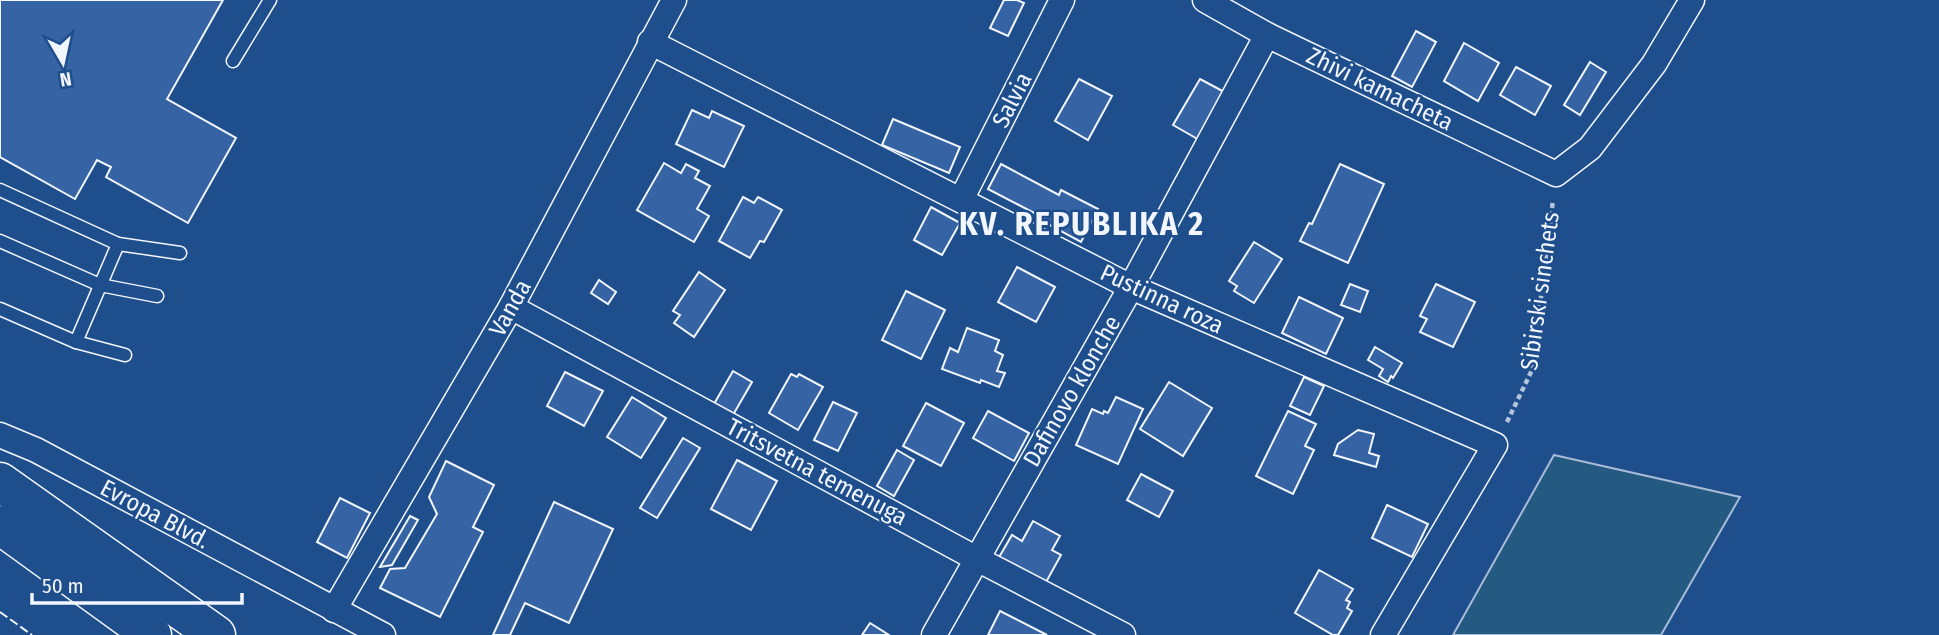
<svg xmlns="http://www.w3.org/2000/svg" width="1939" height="635" font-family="'Fira Sans Condensed',sans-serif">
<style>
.green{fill:#245a82;stroke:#a8bbd7;stroke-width:2}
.building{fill:#3563a3;stroke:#f2f6ff;stroke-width:2}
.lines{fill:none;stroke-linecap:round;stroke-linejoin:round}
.service-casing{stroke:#f2f6ff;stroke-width:15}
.minor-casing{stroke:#f2f6ff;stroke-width:27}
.primary-casing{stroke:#f2f6ff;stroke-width:41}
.path{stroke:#b3c4dc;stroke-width:4.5;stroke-dasharray:5 3.5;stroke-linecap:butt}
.service{stroke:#1f4e8c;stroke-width:12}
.minor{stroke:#1f4e8c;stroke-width:24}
.primary{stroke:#1f4e8c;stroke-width:38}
.fence{stroke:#f2f6ff;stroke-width:2;stroke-dasharray:9 3.5;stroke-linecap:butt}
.labels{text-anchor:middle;stroke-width:5;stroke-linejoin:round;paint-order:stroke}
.street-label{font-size:24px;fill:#f2f6ff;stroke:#1f4e8c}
.district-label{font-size:32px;font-weight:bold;letter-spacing:2px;fill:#f2f6ff;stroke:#1f4e8c}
</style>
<rect width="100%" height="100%" fill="#1f4e8c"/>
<!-- green -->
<polygon class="green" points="1554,455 1740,497 1661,635 1453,635"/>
<!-- building -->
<g class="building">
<polygon points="0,0 223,0 167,99 236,138 188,223 106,177 111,167 97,160 75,199 0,157"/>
<polygon points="1004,0 1017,0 1024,3 1008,36 990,28"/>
<polygon points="1416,31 1436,42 1412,87 1392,76"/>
<polygon points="1464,43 1499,63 1478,101 1444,81"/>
<polygon points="1590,62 1606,72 1580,115 1564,105"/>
<polygon points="1516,67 1551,86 1535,115 1500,95"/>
<polygon points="1079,79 1112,96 1088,140 1055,121"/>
<polygon points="1200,79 1228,94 1201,141 1173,125"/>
<polygon points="692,110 709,118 712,111 744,126 724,167 676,144"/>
<polygon points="893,119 960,147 949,173 882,145"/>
<polygon points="664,163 681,173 686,164 699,171 695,178 710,186 697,209 709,216 694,242 637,210"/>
<polygon points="1001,164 1059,195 1061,190 1098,209 1081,242 1042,221 1044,218 988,189"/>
<polygon points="1340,164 1384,184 1348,263 1300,241 1309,223 1312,224"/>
<polygon points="743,197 754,203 758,197 782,210 764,242 760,241 750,258 719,241"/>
<polygon points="931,207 960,223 942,255 914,240"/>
<polygon points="1254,242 1282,259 1254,303 1234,291 1237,286 1229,281"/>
<polygon points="1017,267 1055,287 1036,322 998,302"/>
<polygon points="699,272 725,290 694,337 674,323 680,315 673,311"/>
<polygon points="599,280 616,292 608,304 591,293"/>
<polygon points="1350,284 1368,291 1360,312 1341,305"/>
<polygon points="1436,284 1475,302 1453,347 1420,332 1427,319 1420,316"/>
<polygon points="906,291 945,310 921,359 882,340"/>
<polygon points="1299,297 1343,318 1326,354 1282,333"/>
<polygon points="967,328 999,340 995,351 1003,355 997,371 1005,373 999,387 981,380 980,383 942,369 950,348 958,352"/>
<polygon points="1375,347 1402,363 1393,378 1391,376 1388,382 1379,376 1383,369 1368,360"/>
<polygon points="733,371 752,382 733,415 714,404"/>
<polygon points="565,372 603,391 584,426 547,406"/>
<polygon points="791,374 797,377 799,374 823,387 798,430 769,413"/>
<polygon points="1304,377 1324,386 1310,415 1290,406"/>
<polygon points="1169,382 1212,408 1183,456 1140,429"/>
<polygon points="632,397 666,418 641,458 607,437"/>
<polygon points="1116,397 1143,409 1118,464 1076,445 1092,409 1103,414 1104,411 1108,413"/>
<polygon points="833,402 857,413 838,451 814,440"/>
<polygon points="926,403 964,423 941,466 903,446"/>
<polygon points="988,411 1029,433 1014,461 973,438"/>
<polygon points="1288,411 1316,424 1305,446 1314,450 1293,494 1256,476"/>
<polygon points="1358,430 1374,434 1369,453 1379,456 1376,467 1334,455 1338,444"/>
<polygon points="683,438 700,448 657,518 640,508"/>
<polygon points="897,450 914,460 894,496 877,486"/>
<polygon points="737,460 777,481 751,530 711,509"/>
<polygon points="446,461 494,485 473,527 483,532 440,617 380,588 390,569 405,568 437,514 429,497"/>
<polygon points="1141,474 1173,491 1159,517 1127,500"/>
<polygon points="340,498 370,513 347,558 317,542"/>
<polygon points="554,502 613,529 569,623 525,603 510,635 493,635"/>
<polygon points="1387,505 1428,524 1412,557 1372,538"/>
<polygon points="410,516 418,520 392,565 380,567"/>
<polygon points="1033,521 1060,536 1052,550 1061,555 1045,584 998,559 1012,535 1022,541"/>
<polygon points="1319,570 1353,589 1346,600 1350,602 1347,608 1352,611 1338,635 1333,635 1295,613"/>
<polygon points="1000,611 1047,635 988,635"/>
<polygon points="870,623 889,635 862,635"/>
</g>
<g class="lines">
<!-- service casing -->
<g class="service-casing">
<g id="service">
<polyline points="233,61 270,0"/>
<polyline points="0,190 118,244 76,342 0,309"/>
<polyline points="0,241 100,285 157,296"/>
<polyline points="118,244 180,253"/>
<polyline points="76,342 125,355"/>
</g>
</g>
<!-- minor casing -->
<g class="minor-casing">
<g id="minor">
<polyline points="1205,0 1267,35 1556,174 1590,148 1654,64 1692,0"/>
<polyline points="650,42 1131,287 1495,445 1383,635"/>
<polyline points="961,200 1062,0"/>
<polyline points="511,307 977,559 1123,635"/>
<polyline points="0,435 36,450 383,635"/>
<polyline points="334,610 511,307 674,0"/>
<polyline points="934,635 1131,287 1267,35"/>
</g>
</g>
<!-- primary casing -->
<g class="primary-casing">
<g id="primary">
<polyline points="0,482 216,635"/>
<polyline points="0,525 152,635"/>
</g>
</g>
<!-- path -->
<polyline class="path" points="1507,422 1532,370 1553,200"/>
<!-- service -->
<use href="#service" class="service"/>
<!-- minor -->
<use href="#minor" class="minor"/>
<!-- primary -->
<use href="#primary" class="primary"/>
<!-- fence -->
<polyline class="fence" points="0,612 32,635"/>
</g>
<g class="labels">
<!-- street labels -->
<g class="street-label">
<text transform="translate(1380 89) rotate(26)" y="8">Zhivi kamacheta</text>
<text transform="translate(1012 100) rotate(-63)" y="8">Salvia</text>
<text transform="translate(1540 291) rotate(-82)" y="8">Sibirski sinchets</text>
<text transform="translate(1162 299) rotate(25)" y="8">Pustinna roza</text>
<text transform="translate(510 308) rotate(-61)" y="8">Vanda</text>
<text transform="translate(1072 391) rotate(-60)" y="8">Dafinovo klonche</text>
<text transform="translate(817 472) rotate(28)" y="8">Tritsvetna temenuga</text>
<text transform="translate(155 514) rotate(28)" y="8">Evropa Blvd.</text>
</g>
<!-- district labels -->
<g class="district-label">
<text x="1082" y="235">KV. REPUBLIKA 2</text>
</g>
</g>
<!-- north arrow -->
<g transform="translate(63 63) rotate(171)" stroke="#1f4e8c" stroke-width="5" paint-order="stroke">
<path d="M0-5L12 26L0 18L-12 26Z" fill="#f2f6ff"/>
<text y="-10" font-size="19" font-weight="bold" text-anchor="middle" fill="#f2f6ff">N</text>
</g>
<!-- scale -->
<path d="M32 593v10h210v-10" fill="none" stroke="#f2f6ff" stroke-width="3.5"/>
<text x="42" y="593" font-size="21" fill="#f2f6ff" stroke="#1f4e8c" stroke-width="5" paint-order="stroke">50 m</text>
</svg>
